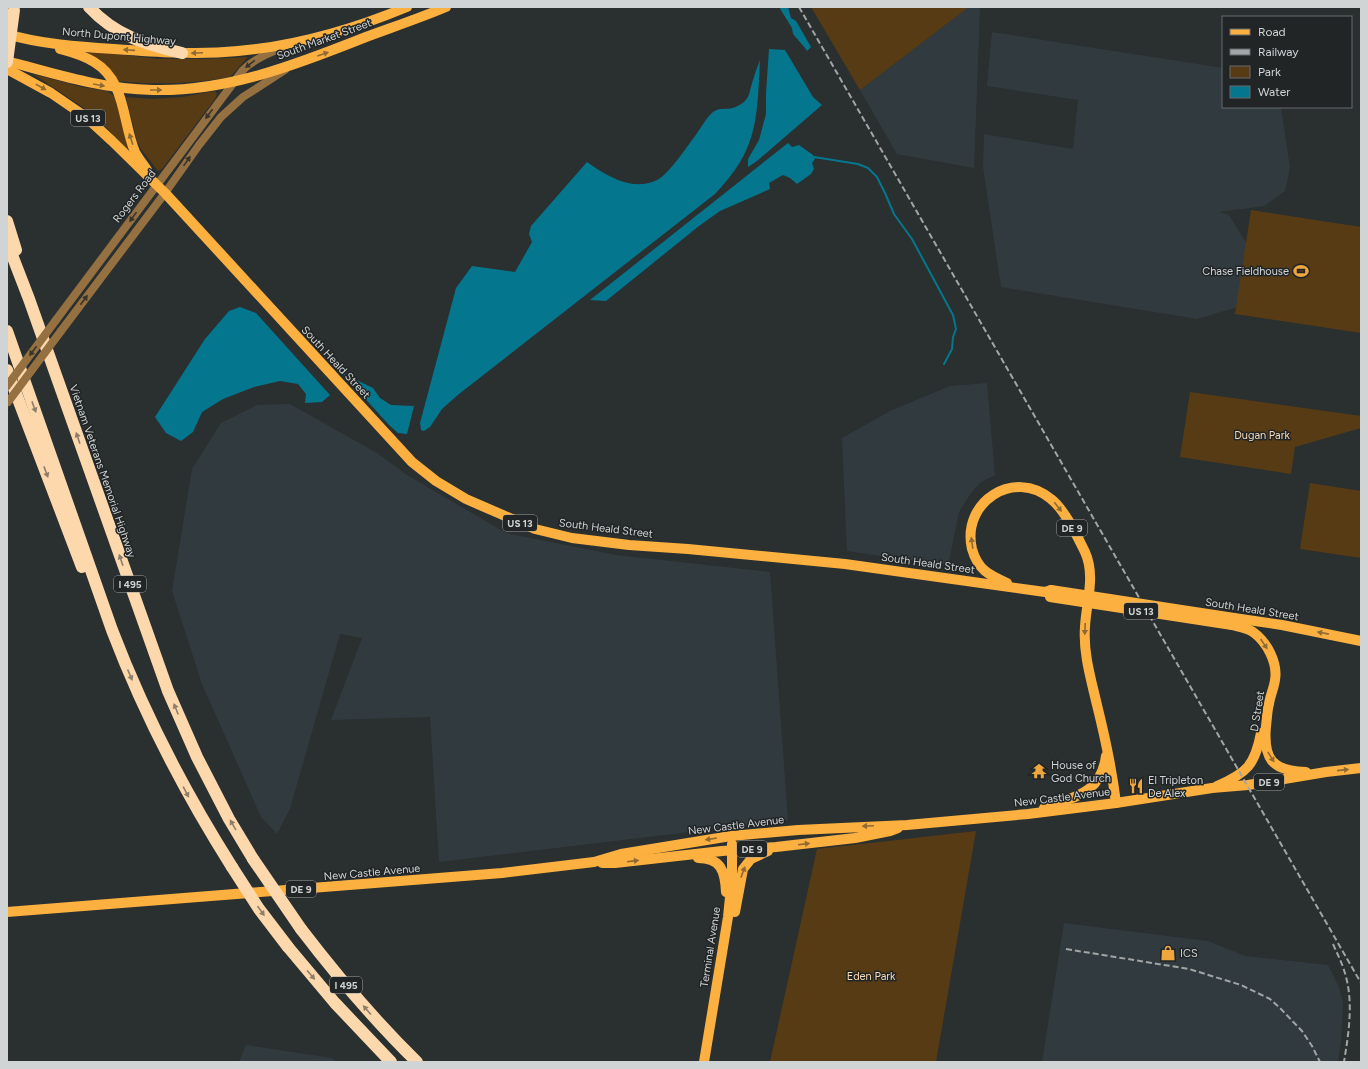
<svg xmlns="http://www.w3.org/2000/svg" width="1368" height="1069" font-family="Figtree,sans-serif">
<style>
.built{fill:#313b3f}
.green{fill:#573b14}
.water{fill:#04778e}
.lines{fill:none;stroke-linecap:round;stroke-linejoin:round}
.stream{stroke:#04778e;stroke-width:2}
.minor{stroke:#957040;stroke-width:8}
.major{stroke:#fcb040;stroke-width:10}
.highway{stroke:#fcd8ac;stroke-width:12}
.rail{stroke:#a2a5a6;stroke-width:2;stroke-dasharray:6 3;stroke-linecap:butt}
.minor-bridge{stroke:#957040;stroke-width:8}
.major-bridge{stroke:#fcb040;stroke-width:10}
.highway-bridge{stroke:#fcd8ac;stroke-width:12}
.oneway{fill:#8e6a33}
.oneway2{fill:#38342b}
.oneway3{fill:#8e7e69}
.labels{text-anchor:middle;stroke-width:3;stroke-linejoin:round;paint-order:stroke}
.shield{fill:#212526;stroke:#9ca0a0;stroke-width:1}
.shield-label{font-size:10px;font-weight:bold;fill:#d1d4d5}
.street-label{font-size:11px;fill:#d1d4d5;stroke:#212526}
.poi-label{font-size:11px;fill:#d1d4d5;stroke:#212526;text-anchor:start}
.park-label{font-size:11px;fill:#f7d9b4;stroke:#212526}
</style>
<rect width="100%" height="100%" fill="#2a2f30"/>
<!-- built -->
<g class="built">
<polygon points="969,7 980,7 974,168 897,154 860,90"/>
<polygon points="992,32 1223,68 1223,107 1281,107 1290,168 1285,191 1264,206 1219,212 1229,215 1258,262 1251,303 1197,319 1001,287 983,167 984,134 1073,149 1078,100 987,86"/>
<polygon points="987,383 995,475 981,482 971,493 959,512 949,561 941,565 847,551 842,438 890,411 950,386"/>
<polygon points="290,404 377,453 407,475 506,533 616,555 770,572 788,820 439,862 430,717 331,720 362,638 340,634 290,809 277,834 261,817 202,684 172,591 192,469 221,423 257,405"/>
<polygon points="1064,923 1208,941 1245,956 1328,965 1339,987 1343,1002 1341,1043 1338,1062 1042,1062"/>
<polygon points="246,1045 332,1058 337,1062 239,1062"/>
</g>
<!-- green -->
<g class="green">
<polygon points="811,7 969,7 860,90"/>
<path d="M91 51 158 59H205L248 57 230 77C193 84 156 85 118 81 111 69 101 61 89 54Z"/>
<polygon points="33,74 82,87 107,91 114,96 118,105 130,147 127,150 106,127 87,110"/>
<polygon points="215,91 217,94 215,99 162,169 158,171 141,149 137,141 126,97 153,99 182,97"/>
<polygon points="1251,210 1361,227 1361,333 1235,314"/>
<polygon points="1190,392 1361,416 1361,428 1295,447 1291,474 1180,457"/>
<polygon points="1310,483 1361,491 1361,558 1300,549"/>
<polygon points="976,831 936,1062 770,1062 817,849"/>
</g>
<!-- water -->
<g class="water">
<polygon points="779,7 788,7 791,18 796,21 811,47 807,51 805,48 793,34 792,28"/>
<polygon points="769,49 785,50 813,97 822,105 757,161 748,167 748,159 759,140 766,114 766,93"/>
<path d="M760 60C758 94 759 132 740 162 733 174 724 184 715 194L459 394 442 409 430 427 424 431 421 430 420 423 456 288 472 266 515 272 532 242 529 234 531 226 587 162C607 176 632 192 657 180 669 174 686 148 695 136 700 129 706 118 713 112 720 107 726 110 733 108 752 101 748 93 754 77 755 72 758 66 760 60Z"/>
<polygon points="788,143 792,147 799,145 813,155 815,159 812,163 814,169 811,174 797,184 790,178 783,175 769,183 770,189 720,211 699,226 606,301 590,300"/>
<polygon points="240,307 256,313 330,395 322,402 305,403 306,394 298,384 280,381 254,387 223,399 202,412 193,432 181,441 166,433 155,417 205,339 229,311"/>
<polygon points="342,373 373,388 380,398 391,405 414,406 407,434 398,433 389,425"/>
</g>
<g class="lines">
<!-- stream -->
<polyline class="stream" points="814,157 858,164 868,168 877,177 885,193 894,214 912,239 953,315 956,329 953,337 952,349 944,364"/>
<!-- minor -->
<g class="minor">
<path d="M56 320 243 70C254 59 268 53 282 48"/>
<polyline points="61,331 165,193 199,145 221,117 243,97 285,70"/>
</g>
<!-- major -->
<g class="major">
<path d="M7 34C39 44 81 47 114 49 155 52 197 55 238 51 296 46 354 29 407 7"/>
<path d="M60 49C71 52 83 55 94 62 126 81 122 121 135 152 138 158 143 164 147 170"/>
<path d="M7 61C55 74 102 89 153 90 227 92 298 64 366 37 393 27 420 18 446 7"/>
<polyline points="7,69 51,93 86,117 112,141 165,193 412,462 436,481 466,499 535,529 572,538 629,545 688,549 845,564 1045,592 1051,590"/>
<path d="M1007 583C989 575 978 570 972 549 961 502 1014 468 1051 499 1065 510 1077 536 1085 552 1096 576 1086 603 1085 627 1083 653 1091 679 1097 705 1105 737 1112 770 1116 803"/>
<polyline points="1234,618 1282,625 1361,641"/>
<path d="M1232 625C1240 627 1247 628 1253 632 1267 642 1278 663 1275 680 1274 688 1270 696 1269 704 1267 711 1267 719 1266 726 1263 759 1272 771 1306 772"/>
<path d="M1217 786C1247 773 1255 765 1261 733"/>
<path d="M1044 808C1074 797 1101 794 1106 756"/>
<path d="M698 858C721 858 725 871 726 892"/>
<polyline points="602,863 615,863 722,851 776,847 855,838 890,831 898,828"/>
<polyline points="7,912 502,873 594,862 621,854 731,836 798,830 907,825 1028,814 1116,803 1212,788 1248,785 1326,772 1361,768"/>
<polyline points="735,912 743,869 751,859 768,851"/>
<polyline points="704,1062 728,917 732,877 732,844"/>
</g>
<!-- highway -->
<g class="highway">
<path d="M89 7C116 36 145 44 182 53"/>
<polyline points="7,221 16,250"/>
<polyline points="7,242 29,299 168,691 197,757 229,819 253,859"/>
<path d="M7 331 112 630C144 714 184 791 232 867"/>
<polyline points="7,370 82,567"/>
<path d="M301 929C337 976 375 1021 417 1062"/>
<polyline points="288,947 335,1003 391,1062"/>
</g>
<!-- rail -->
<g class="rail">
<polyline points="799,7 1361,983"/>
<path d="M1333 944C1337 953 1341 961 1344 970 1354 1000 1349 1031 1344 1062"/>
<polyline points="1066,949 1189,969 1241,985 1270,999 1280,1008 1302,1031 1312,1046 1320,1062"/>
</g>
<!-- minor-bridge -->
<g class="minor-bridge">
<polyline points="7,386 56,320"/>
<polyline points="8,402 61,331"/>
</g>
<!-- major-bridge -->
<g class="major-bridge">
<polyline points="1051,590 1234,618"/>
<polyline points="1050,597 1232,625"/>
</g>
<!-- highway-bridge -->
<g class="highway-bridge">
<polyline points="7,62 14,10"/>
<polyline points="253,859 301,929"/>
<polyline points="232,867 259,909 288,947"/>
</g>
</g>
<!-- one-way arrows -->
<defs><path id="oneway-solid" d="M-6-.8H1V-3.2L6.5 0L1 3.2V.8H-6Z"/></defs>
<g class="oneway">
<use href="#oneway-solid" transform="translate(129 50) rotate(-176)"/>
<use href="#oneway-solid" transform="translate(197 53) rotate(178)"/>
<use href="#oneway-solid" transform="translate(323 54) rotate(-19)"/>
<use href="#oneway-solid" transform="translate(99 85) rotate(10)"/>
<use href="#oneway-solid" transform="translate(41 87) rotate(29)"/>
<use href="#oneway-solid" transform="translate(156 90)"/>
<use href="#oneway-solid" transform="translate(131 139) rotate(-108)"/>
<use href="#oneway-solid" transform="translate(1058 507) rotate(52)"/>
<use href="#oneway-solid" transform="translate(972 543) rotate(-98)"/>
<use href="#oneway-solid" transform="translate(1085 629) rotate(92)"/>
<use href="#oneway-solid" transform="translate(1323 633) rotate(-169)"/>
<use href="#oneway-solid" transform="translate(1264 644) rotate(56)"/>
<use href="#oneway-solid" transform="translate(1271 757) rotate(58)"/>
<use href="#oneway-solid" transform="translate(1343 770) rotate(-6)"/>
<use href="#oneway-solid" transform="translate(868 826) rotate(178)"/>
<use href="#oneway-solid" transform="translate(711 839) rotate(171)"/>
<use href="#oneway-solid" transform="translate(804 844) rotate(-7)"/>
<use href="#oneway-solid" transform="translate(633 861) rotate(-7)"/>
<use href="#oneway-solid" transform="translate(743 872) rotate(-70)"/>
</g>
<g class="oneway2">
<use href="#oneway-solid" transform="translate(250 64) rotate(143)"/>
<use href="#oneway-solid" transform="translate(209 114) rotate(127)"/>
<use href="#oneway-solid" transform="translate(187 161) rotate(-55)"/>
<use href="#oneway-solid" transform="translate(133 217) rotate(126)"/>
<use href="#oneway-solid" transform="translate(84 300) rotate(-53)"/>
<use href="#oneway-solid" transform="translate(33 351) rotate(127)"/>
</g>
<g class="oneway3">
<use href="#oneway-solid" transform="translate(34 407) rotate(70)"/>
<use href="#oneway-solid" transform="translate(78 438) rotate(-109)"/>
<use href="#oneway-solid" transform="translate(46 472) rotate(70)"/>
<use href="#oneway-solid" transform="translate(121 560) rotate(-109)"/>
<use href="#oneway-solid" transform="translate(130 675) rotate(67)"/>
<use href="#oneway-solid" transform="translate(176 709) rotate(-112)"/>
<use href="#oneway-solid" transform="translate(186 792) rotate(62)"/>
<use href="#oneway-solid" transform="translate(233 825) rotate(-120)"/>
<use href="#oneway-solid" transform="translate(261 911) rotate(54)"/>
<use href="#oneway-solid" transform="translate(311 975) rotate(50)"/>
<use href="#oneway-solid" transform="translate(367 1010) rotate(-131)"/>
</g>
<!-- icons -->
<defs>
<g id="stadium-bare" transform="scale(1.2)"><path d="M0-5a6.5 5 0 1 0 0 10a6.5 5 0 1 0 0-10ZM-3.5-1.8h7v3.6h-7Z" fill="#efa73d" stroke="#212526" stroke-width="2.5" paint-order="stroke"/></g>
<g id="temple-bare" transform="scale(1.2)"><path d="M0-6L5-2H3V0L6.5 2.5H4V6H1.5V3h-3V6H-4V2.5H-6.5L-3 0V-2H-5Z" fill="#efa73d" stroke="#212526" stroke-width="2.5" paint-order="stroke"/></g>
<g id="restaurant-bare" transform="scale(1.2)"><path d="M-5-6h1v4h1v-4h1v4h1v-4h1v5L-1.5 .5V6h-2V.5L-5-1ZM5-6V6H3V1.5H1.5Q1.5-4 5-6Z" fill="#efa73d" stroke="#212526" stroke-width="2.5" paint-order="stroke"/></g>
<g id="shop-bare" transform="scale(1.2)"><path d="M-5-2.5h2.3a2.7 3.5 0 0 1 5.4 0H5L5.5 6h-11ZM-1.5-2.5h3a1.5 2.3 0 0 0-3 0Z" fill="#efa73d" stroke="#212526" stroke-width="2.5" paint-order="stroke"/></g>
</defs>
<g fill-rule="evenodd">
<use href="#stadium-bare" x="1301" y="271"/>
<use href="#temple-bare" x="1039" y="771"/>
<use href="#restaurant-bare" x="1136" y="786"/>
<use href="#shop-bare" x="1168" y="953"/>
</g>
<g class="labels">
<!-- shield labels -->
<g class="shield">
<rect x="71" y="110" width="34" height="16" rx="3"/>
<rect x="503" y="515" width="34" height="16" rx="3"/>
<rect x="1057" y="520" width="30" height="16" rx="3"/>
<rect x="114" y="576" width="32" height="16" rx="3"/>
<rect x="1124" y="603" width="34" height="16" rx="3"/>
<rect x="1254" y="774" width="30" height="16" rx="3"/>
<rect x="737" y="841" width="30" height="16" rx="3"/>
<rect x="286" y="881" width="30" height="16" rx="3"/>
<rect x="330" y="977" width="32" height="16" rx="3"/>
</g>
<g class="shield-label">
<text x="88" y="122">US 13</text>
<text x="520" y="527">US 13</text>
<text x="1072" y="532">DE 9</text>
<text x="130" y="588">I 495</text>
<text x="1141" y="615">US 13</text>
<text x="1269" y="786">DE 9</text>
<text x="752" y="853">DE 9</text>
<text x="301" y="893">DE 9</text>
<text x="346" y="989">I 495</text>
</g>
<!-- street labels -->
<g class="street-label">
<text transform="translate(119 36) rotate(5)" y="4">North Dupont Highway</text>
<text transform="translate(324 39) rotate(-20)" y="4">South Market Street</text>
<text transform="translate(134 196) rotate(-53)" y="4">Rogers Road</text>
<text transform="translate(336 362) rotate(47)" y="4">South Heald Street</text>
<text transform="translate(103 471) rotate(71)" y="4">Vietnam Veterans Memorial Highway</text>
<text transform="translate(606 528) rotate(7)" y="4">South Heald Street</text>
<text transform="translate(928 563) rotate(8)" y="4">South Heald Street</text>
<text transform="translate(1252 609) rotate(9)" y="4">South Heald Street</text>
<text transform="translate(1257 711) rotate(-81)" y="4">D Street</text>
<text transform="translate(1062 797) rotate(-7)" y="4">New Castle Avenue</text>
<text transform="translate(736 825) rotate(-7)" y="4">New Castle Avenue</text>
<text transform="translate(372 872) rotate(-5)" y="4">New Castle Avenue</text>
<text transform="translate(710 947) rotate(-81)" y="4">Terminal Avenue</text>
</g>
<!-- poi labels -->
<g class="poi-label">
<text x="1289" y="275" text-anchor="end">Chase Fieldhouse</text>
<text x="1051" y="769">House of<tspan x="1051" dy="13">God Church</tspan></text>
<text x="1148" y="784">El Tripleton<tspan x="1148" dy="13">De Alex</tspan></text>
<text x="1180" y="957">ICS</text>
</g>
<!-- park labels -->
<g class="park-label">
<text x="1262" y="439">Dugan Park</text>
<text x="871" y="980">Eden Park</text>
</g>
</g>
<!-- border -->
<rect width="1368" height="1069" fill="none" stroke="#d1d4d5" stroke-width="16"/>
<!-- legend -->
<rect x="1222" y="16" width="130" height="92" fill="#212526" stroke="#676b6c"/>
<rect x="1230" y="29" width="20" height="6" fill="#fcb040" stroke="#676b6c"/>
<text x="1258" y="36" font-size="12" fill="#d1d4d5">Road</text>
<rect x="1230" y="49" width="20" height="6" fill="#a2a5a6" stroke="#676b6c"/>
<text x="1258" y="56" font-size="12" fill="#d1d4d5">Railway</text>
<rect x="1230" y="66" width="20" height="12" fill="#573b14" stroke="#676b6c"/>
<text x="1258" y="76" font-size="12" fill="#d1d4d5">Park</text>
<rect x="1230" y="86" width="20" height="12" fill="#04778e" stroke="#676b6c"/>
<text x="1258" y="96" font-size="12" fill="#d1d4d5">Water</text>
</svg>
